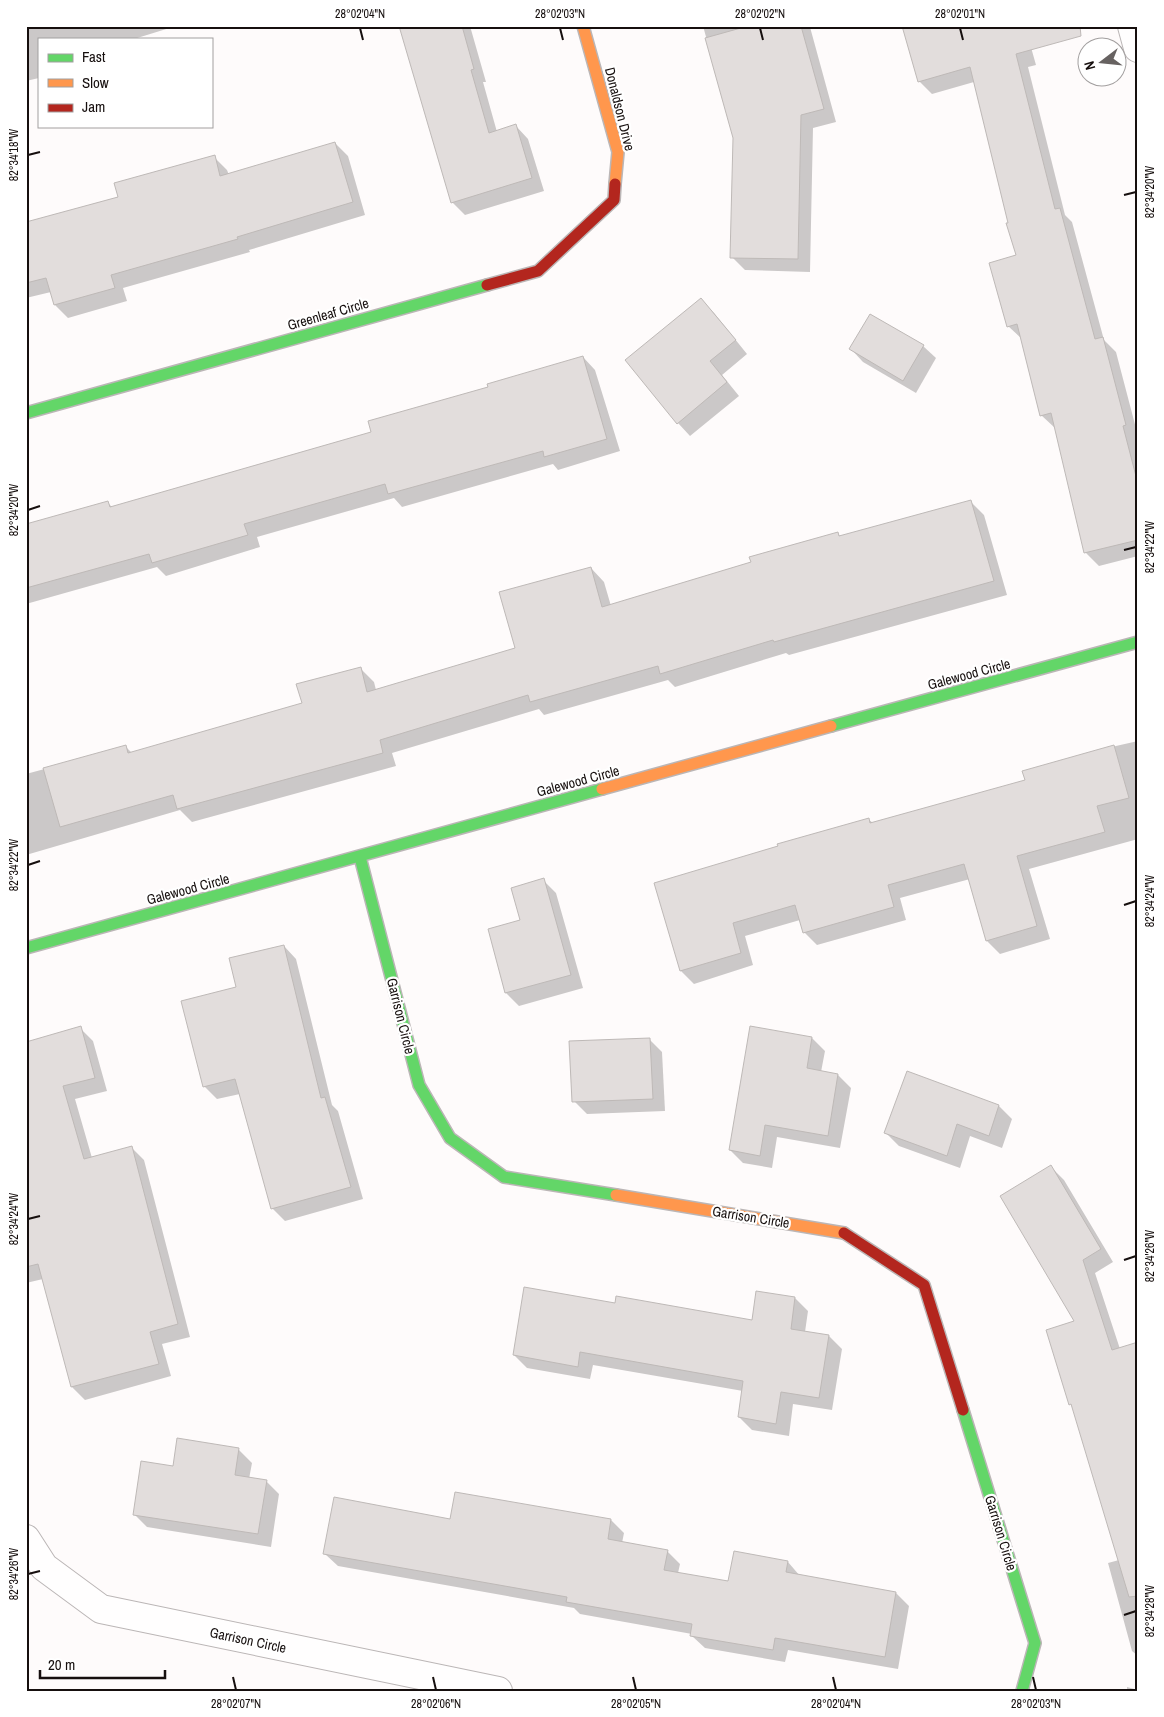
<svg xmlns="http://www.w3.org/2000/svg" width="1164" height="1717" font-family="'Archivo Narrow',sans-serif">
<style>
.shadow{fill:#0003}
.building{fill:#e2dddc;stroke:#beb9b7}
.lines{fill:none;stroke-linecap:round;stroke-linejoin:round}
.street-casing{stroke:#bbb6b6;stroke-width:30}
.fast-casing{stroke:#bbb6b6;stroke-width:14}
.slow-casing{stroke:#bbb6b6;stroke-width:14}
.jam-casing{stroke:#bbb6b6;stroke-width:14}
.street{stroke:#fffefe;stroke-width:28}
.fast{stroke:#63d668;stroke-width:11}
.slow{stroke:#ff974d;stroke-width:11}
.jam{stroke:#b3261e;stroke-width:11}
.ticks{fill:none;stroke:#160f0e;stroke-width:2}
.labels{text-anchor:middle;stroke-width:4.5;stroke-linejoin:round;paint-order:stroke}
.street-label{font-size:14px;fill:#160f0e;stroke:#fff}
.neatline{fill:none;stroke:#160f0e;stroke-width:2}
.ticks-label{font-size:12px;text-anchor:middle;fill:#160f0e}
</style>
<rect width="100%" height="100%" fill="#fefbfb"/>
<!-- shadow -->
<g class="shadow">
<polygon points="26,26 176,26 134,39 39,39 39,78 26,81"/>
<polygon points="401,26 470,26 486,82 483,82 497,132 516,126 528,139 544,191 465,215 452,202"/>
<polygon points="703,26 810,27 836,122 813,128 810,272 745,270 732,257 734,138"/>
<polygon points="1025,26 1036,65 1028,67 1065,215 1072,222 1104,340 1116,352 1138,436 1138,438 1135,439 1138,448 1138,556 1099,566 1086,553 1055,428 1041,415 1022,339 1008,326 1017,256 974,82 932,94 919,81"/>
<polygon points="335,143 348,156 365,215 249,250 250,252 123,288 127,301 68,318 55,305 51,292 26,298 26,223 119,197 214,157 227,170 229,175"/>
<polygon points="701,300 714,313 747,354 722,375 739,396 690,436 678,423"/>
<polygon points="923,346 936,358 916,393 863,362 851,349"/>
<polygon points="583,357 595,370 620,451 558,470 553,464 402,507 394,498 257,537 260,547 166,576 157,567 26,604 26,525 107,502 113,508 372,433 490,388"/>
<polygon points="970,501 984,515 1007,595 789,655 786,653 675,687 668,680 544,715 539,709 392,753 396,766 192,822 180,810 26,855 26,774 126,747 132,753 303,704 360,668 374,682 376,690 516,649 591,568 604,582 611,606 752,563 838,534 841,537"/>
<polygon points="1138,741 1138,839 1029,869 1050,939 1000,954 987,941 970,879 900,898 906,920 817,945 804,932 800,920 745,936 753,965 694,984 681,971 655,884 868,819 873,823 1026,781 1107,748"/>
<polygon points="543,880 556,893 583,988 519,1006 506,993 489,930 522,920"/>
<polygon points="284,946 296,959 332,1105 338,1111 363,1199 285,1221 272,1208 240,1094 217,1099 204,1086 238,988"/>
<polygon points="80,1028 93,1041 107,1091 75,1099 92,1158 131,1147 144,1160 190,1337 162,1344 171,1376 85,1400 72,1387 43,1279 26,1283 26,1043"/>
<polygon points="812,1038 825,1051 821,1072 838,1075 851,1088 840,1148 777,1137 772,1168 743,1163 730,1150"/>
<polygon points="649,1039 662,1052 665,1111 587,1114 574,1101"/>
<polygon points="908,1073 999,1106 1012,1119 1002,1148 970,1136 960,1168 899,1146 886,1133"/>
<polygon points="1051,1167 1064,1180 1113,1262 1095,1273 1120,1349 1138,1344 1138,1656 1132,1651 1108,1563 1119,1560 1073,1406 1071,1404 1076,1321"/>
<polygon points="795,1298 808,1311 805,1332 829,1336 842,1349 832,1410 793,1404 789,1436 752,1430 739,1417 743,1391 593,1365 590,1379 527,1368 514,1355 616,1305 753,1321"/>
<polygon points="239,1450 252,1463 249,1479 266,1481 279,1494 271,1547 147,1527 134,1514 174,1467"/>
<polygon points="456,1494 611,1520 624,1533 622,1543 667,1551 680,1564 678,1573 729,1583 788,1562 800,1576 896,1593 909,1606 898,1669 788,1650 785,1662 705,1648 692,1636 692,1634 580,1614 574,1608 338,1566 325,1554 451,1520"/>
<polygon points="1127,1687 1138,1690 1138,1691 1127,1691"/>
</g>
<!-- building -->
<g class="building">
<polygon points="399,26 462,26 474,69 471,70 489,133 516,124 532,178 451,203"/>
<polygon points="748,26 801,26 824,109 801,115 798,259 730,258 733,138 705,38"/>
<polygon points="902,26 1080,26 1081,36 1016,54 1055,209 1060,208 1095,339 1103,337 1126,425 1123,426 1138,484 1138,540 1084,553 1051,413 1040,416 1017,324 1007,327 989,263 1016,255 1006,223 1008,223 970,67 918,82"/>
<polygon points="335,142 353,202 237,237 238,239 111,275 115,288 54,305 46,278 26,283 26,222 118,197 114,183 215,155 220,176"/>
<polygon points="701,298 736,340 710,361 727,382 677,424 625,360"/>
<polygon points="870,314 924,345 903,381 849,349"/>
<polygon points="583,356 607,439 544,457 543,451 388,494 385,484 244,524 248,535 152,563 149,554 26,588 26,524 108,501 110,507 371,432 368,421 488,387 487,384"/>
<polygon points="971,500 994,581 774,642 773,640 660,674 658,666 530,702 528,695 380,740 383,753 177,809 173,795 60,827 43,768 126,745 128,753 302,703 296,684 361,667 367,692 515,648 499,592 591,567 602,607 751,562 749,557 838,532 839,536"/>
<polygon points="1114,745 1129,798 1097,806 1105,832 1017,856 1037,926 986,941 964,864 888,885 894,907 803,933 795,905 733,923 741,953 680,971 654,883 778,846 777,844 869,818 870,823 1025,780 1022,771"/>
<polygon points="544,878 571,975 505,993 488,929 520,920 511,888"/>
<polygon points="284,945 321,1098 325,1097 351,1187 271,1209 235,1079 203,1087 181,1001 236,987 229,958"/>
<polygon points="81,1026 95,1078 63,1086 84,1159 132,1146 178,1324 150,1332 159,1364 71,1387 38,1264 26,1267 26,1042"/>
<polygon points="750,1026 812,1037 807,1068 838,1074 828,1136 765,1125 760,1156 729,1150"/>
<polygon points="650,1038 653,1099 572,1102 569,1041"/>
<polygon points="907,1071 999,1105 989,1136 957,1124 947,1156 884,1133"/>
<polygon points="1051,1165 1101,1249 1083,1260 1112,1350 1138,1342 1138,1596 1129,1597 1071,1404 1069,1405 1046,1330 1074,1321 1000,1196"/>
<polygon points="524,1287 615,1303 616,1296 752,1320 756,1291 795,1297 791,1329 829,1335 819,1398 781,1392 776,1424 738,1417 743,1381 580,1352 578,1367 513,1355"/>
<polygon points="177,1438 239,1448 235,1475 267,1480 258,1534 133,1515 141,1461 173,1466"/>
<polygon points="455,1492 611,1519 608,1539 668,1550 664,1570 728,1581 734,1551 788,1561 786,1572 896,1592 885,1657 775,1638 773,1650 690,1636 692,1624 566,1602 567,1597 323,1554 334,1497 450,1519"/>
</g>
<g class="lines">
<!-- street casing -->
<g class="street-casing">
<g id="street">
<polyline points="1132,26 1138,48"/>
<polyline points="26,1539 44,1567 101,1609 498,1691"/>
</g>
</g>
<!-- fast casing -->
<g class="fast-casing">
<g id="fast">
<polyline points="26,413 487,285"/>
<polyline points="831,726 1138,642"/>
<polyline points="360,857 419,1085 450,1138 504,1177 616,1195"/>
<polyline points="26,948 602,789"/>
<polyline points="963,1410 1035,1643 1022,1691"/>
</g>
</g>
<!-- slow casing -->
<g class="slow-casing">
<g id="slow">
<polyline points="583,26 618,152 615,184"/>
<polyline points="602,789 831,726"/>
<polyline points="616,1195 844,1233"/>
</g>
</g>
<!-- jam casing -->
<g class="jam-casing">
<g id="jam">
<polyline points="487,285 538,271 614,200 615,184"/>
<polyline points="844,1233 924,1285 963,1410"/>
</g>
</g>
<!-- street -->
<use href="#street" class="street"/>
<!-- fast -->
<use href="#fast" class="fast"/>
<!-- slow -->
<use href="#slow" class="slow"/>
<!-- jam -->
<use href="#jam" class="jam"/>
</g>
<!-- ticks -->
<path class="ticks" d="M360 28 363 40M560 28 563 40M760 28 763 40M960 28 963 40M28 155 40 152M1124 195 1136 192M28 510 40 506M1124 550 1136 547M28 865 40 861M1124 905 1136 901M28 1219 40 1216M1124 1260 1136 1256M28 1574 40 1571M1124 1615 1136 1611M233 1677 236 1690M433 1677 436 1690M633 1677 636 1690M833 1677 836 1690M1033 1677 1036 1690"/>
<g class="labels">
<!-- street labels -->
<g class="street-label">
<text transform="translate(620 109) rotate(76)" y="5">Donaldson Drive</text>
<text transform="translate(328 314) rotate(-16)" y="5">Greenleaf Circle</text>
<text transform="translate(969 674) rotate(-15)" y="5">Galewood Circle</text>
<text transform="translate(578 781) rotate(-15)" y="5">Galewood Circle</text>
<text transform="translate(188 889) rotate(-15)" y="5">Galewood Circle</text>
<text transform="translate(401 1016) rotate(76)" y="5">Garrison Circle</text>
<text transform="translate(751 1217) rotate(9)" y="5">Garrison Circle</text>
<text transform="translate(1001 1533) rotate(73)" y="5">Garrison Circle</text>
<text transform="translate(248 1640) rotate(12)" y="5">Garrison Circle</text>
</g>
</g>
<!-- border -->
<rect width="1164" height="1717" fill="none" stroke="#ffffff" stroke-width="55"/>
<!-- legend -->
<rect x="38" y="38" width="175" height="90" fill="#ffffff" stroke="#a29f9f"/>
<rect x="48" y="54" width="25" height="8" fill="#63d668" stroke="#a29f9f"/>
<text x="82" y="62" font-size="15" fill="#160f0e">Fast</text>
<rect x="48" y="79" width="25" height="8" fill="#ff974d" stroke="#a29f9f"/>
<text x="82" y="88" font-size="15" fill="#160f0e">Slow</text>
<rect x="48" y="104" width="25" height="8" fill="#b3261e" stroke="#a29f9f"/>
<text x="82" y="112" font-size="15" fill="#160f0e">Jam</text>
<!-- north arrow -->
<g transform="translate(1102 62) rotate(254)"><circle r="24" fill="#ffffff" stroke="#a29f9f"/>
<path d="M0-4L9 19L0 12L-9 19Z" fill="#676261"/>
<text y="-8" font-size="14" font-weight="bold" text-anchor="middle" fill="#160f0e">N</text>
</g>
<!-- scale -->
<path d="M40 1670v8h125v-8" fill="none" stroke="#160f0e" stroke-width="2.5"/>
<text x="48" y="1670" font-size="15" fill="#160f0e" stroke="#ffffff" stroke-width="4" paint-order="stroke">20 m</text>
<rect x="28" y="28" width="1108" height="1662" class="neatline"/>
<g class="ticks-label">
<text x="360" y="18">28°02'04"N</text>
<text x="560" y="18">28°02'03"N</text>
<text x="760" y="18">28°02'02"N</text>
<text x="960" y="18">28°02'01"N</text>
<text transform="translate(14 155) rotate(-90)" y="4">82°34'18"W</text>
<text transform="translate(1150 192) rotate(-90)" y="4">82°34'20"W</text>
<text transform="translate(14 510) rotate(-90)" y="4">82°34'20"W</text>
<text transform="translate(1150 547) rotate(-90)" y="4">82°34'22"W</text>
<text transform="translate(14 865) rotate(-90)" y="4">82°34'22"W</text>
<text transform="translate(1150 901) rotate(-90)" y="4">82°34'24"W</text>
<text transform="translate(14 1219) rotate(-90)" y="4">82°34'24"W</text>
<text transform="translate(1150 1256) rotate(-90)" y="4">82°34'26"W</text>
<text transform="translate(14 1574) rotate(-90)" y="4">82°34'26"W</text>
<text transform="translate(1150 1611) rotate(-90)" y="4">82°34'28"W</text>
<text x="236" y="1708">28°02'07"N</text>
<text x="436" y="1708">28°02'06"N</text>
<text x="636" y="1708">28°02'05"N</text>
<text x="836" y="1708">28°02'04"N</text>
<text x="1036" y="1708">28°02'03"N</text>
</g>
</svg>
